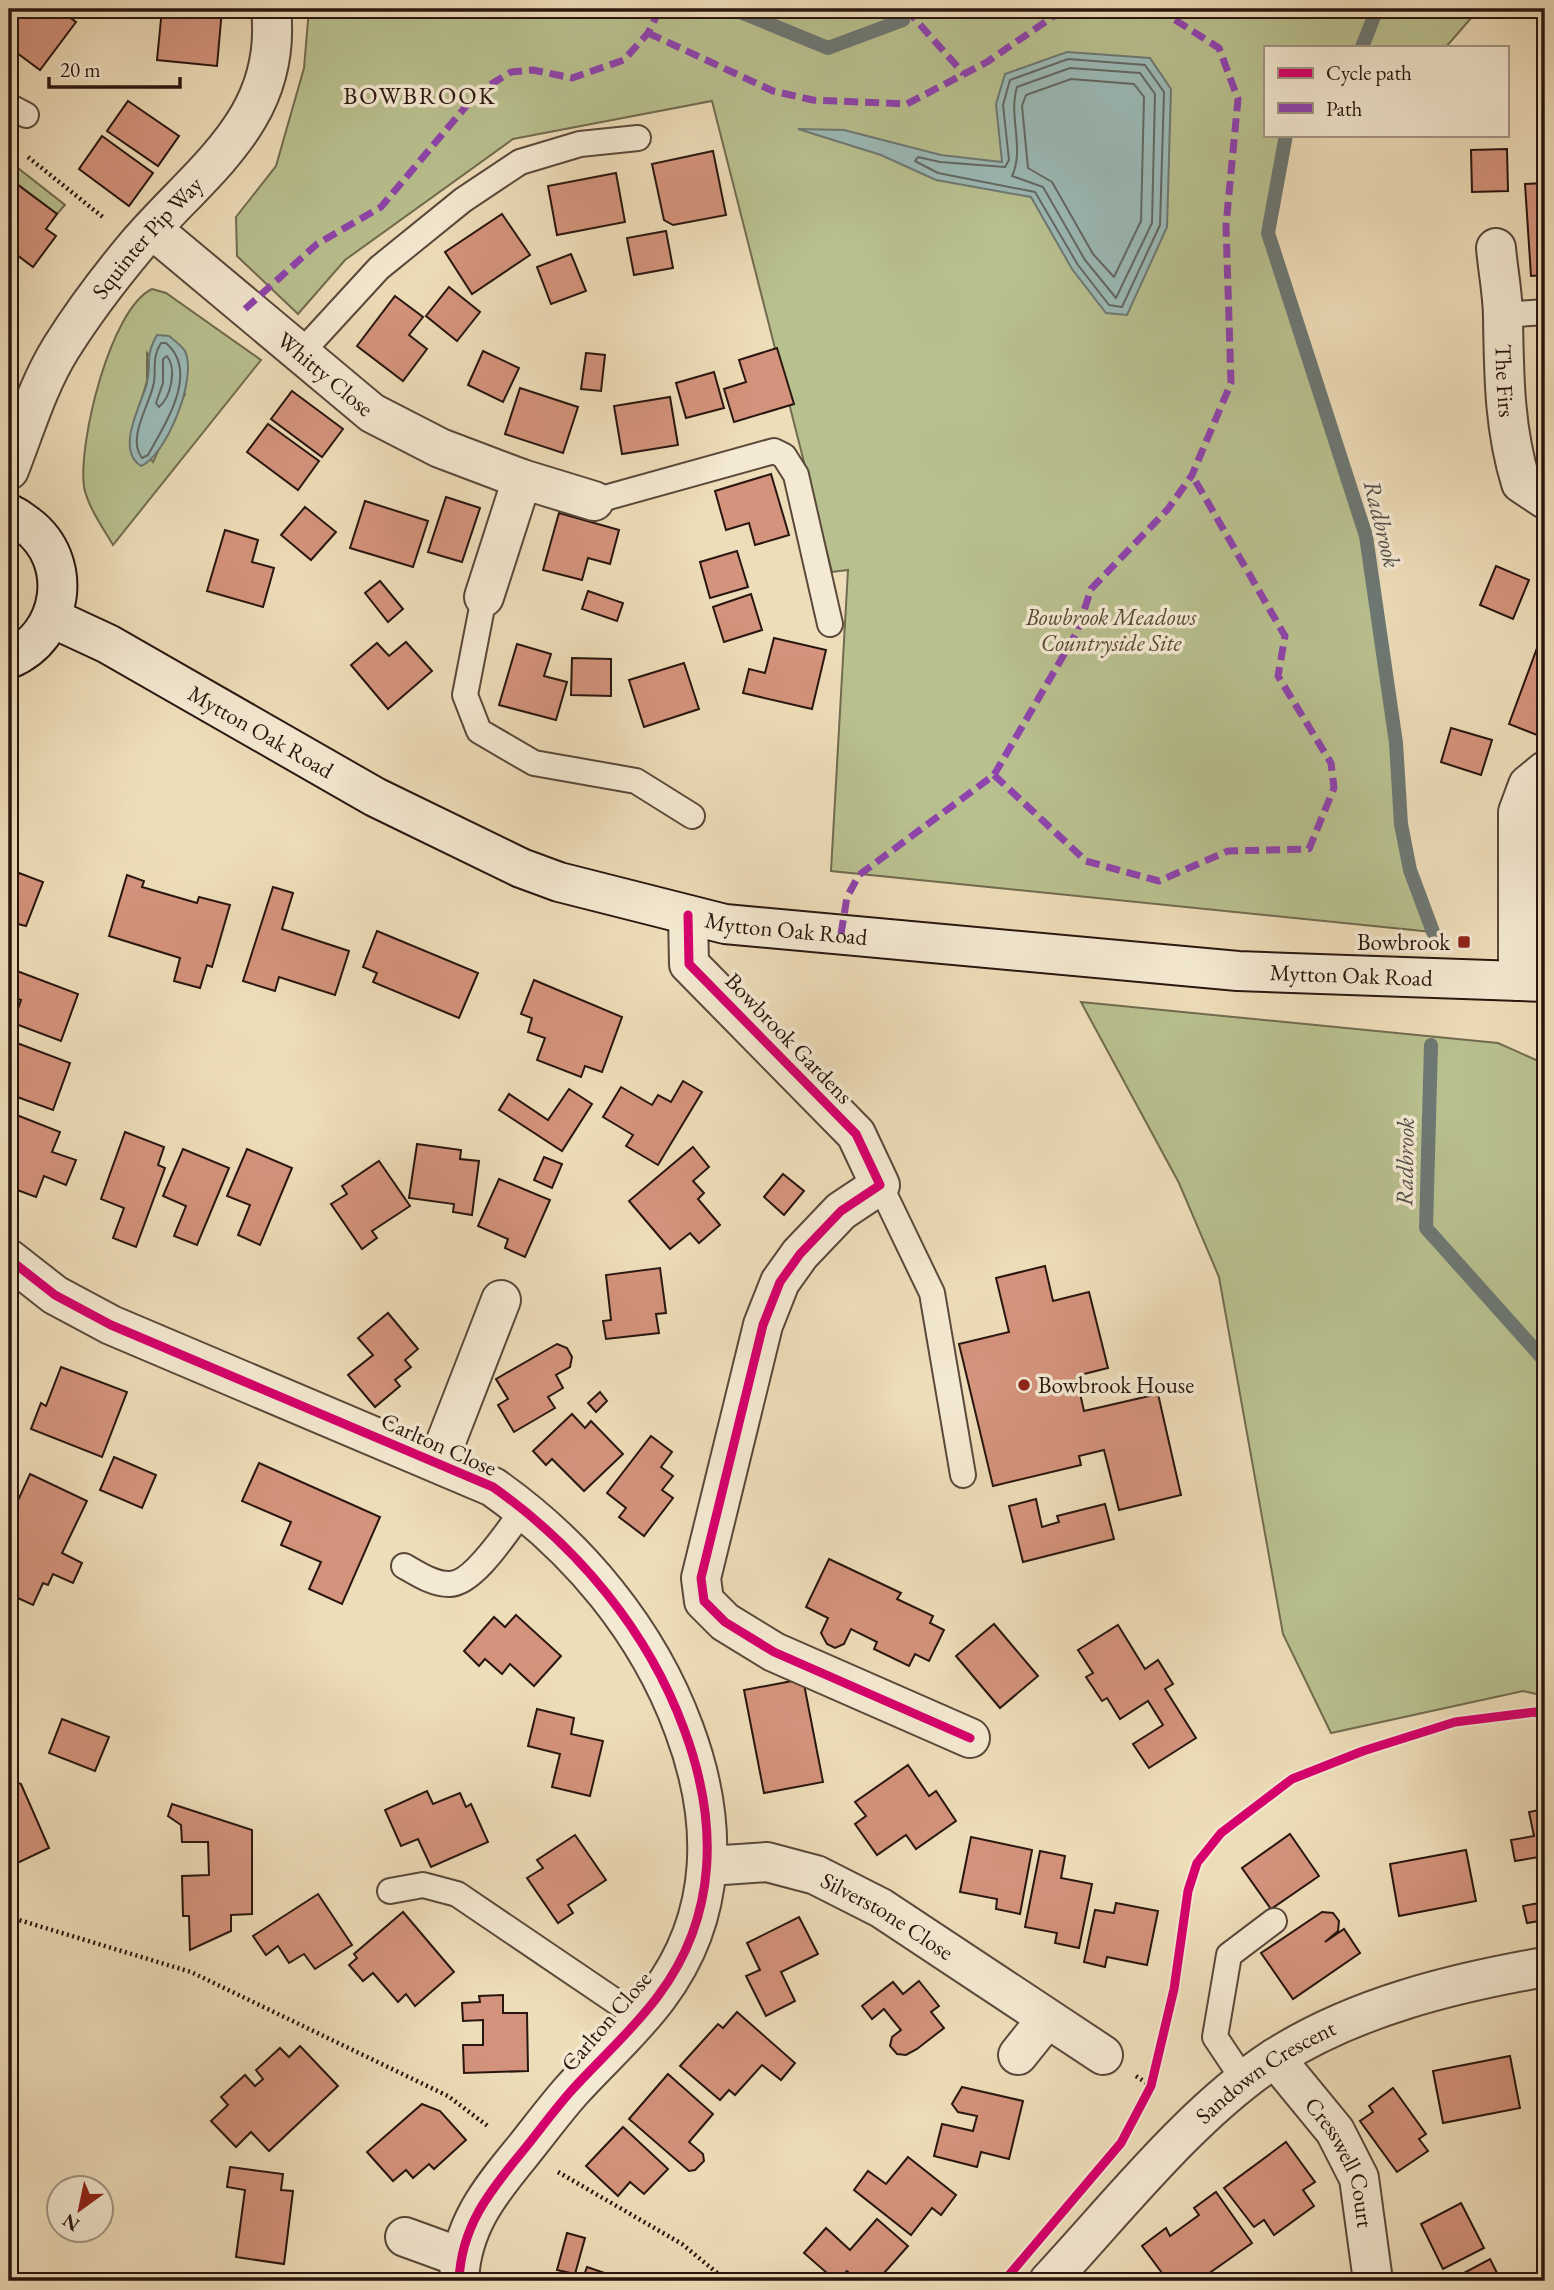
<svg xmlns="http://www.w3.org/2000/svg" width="1554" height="2290" font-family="'EB Garamond',serif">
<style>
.green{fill:#b9c08f;stroke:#716b4f;stroke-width:2;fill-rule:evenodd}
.water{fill:#9bbab7;stroke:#6d7874;stroke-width:2}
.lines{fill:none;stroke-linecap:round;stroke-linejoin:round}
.shore{stroke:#626863;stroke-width:2}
.stream{stroke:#6d7874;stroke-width:14}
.building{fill:#d4937c;stroke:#29160f;stroke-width:2}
.service-casing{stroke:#5a483a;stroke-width:28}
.minor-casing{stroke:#5a483a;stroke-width:42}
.secondary-casing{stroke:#29160f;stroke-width:42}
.path{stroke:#29160f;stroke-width:4.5;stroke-dasharray:2 3.5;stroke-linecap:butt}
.service{stroke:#f4e9d2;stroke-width:24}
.minor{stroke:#f4e9d2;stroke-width:38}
.secondary{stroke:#f4e9d2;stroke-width:38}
.quiet{stroke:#8e44ad;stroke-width:7;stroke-dasharray:14 7;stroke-linecap:butt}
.cycleway-casing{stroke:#f4e9d2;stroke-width:13}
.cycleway{stroke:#d6006c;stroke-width:9}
.poi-dot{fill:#8f2418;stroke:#f4e9d2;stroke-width:2.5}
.labels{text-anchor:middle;stroke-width:7;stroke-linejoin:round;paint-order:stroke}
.street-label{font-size:23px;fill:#29160f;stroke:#f4e9d2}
.park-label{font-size:23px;font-style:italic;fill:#544935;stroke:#f4e9d2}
.poi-label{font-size:23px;fill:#29160f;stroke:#f4e9d2;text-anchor:end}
.neighbourhood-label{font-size:24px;letter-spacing:2px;fill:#29160f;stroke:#f4e9d2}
.water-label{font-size:24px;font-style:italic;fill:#514f4a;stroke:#f4e9d2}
</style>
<rect width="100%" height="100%" fill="#eeddb9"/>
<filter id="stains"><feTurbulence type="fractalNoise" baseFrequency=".00286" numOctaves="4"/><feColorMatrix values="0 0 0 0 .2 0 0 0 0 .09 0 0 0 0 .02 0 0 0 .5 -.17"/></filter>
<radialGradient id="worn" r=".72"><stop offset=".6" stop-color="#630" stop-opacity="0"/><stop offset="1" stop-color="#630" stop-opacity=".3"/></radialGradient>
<!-- green -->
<g class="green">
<polygon points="309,9 1479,9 1446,47 1265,47 1265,135 1286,135 1268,233 1366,536 1396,743 1401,824 1410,870 1433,932 831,871 848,570 832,572 712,101 513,139 345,260 298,314 237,256 236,217 276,166 304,68"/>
<polygon points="9,161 65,205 57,214 15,182 9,189"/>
<path d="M152 289 166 293 261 360 113 545C103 528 88 507 84 487 78 443 110 309 152 289ZM147 353 185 394 153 462 131 435 147 381Z"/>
<polygon points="1081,1002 1498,1043 1545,1064 1545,1696 1523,1691 1331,1733 1283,1634 1219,1277 1179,1183"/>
</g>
<!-- water -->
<g class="water">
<polygon points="1067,52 1150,58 1171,89 1167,227 1127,315 1106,313 1072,269 1031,197 936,180 881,155 798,129 844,130 941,155 1002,162 996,104 1005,74"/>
<path d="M157 335 169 336C174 340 182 346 185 351 198 378 166 456 141 466 115 449 141 406 147 383 152 362 144 358 157 335Z"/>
</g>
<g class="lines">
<!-- shore -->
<g class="shore">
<polygon points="1068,59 1145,65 1164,92 1160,225 1122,307 1109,305 1078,265 1035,192 938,173 915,161 918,157 940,162 1005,167 1009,160 1003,105 1010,80"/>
<path d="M1070 68 1140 73 1155 94 1152 223 1116 298 1085 260 1043 187 1012 176C1025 149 1008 116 1017 87Z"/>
<polygon points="1071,79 1134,84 1144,97 1141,221 1114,277 1093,254 1052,182 1028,168 1022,106 1026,95"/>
<path d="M166 343C200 372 165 424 148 455L142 458C126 438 151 403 154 382 156 367 152 357 161 343Z"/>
<path d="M167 356C177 369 171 397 159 407L156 403 163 383V359Z"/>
</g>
<!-- stream -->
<g class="stream">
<polyline points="733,9 828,48 903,20"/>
<polyline points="925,12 934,9"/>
<polyline points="1362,47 1377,9"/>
<polyline points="1286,135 1268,233 1366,536 1396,743 1401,824 1410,870 1433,932"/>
<polyline points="1431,1045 1426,1228 1545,1361"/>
</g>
</g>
<!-- building -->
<g class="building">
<polygon points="9,9 58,9 76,22 40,70 9,47"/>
<polygon points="162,9 222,9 217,66 157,60"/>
<polygon points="128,101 179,136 158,166 107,131"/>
<polygon points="102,136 153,173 129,206 79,169"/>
<polygon points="1507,149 1508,191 1472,192 1471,150"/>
<polygon points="713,151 726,215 673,225 664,220 652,164"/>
<polygon points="616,173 625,222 557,235 548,186"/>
<polygon points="14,182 57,214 46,229 56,236 33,267 9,249 9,189"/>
<polygon points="1545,183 1545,275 1531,276 1525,184"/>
<polygon points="502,214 530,255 472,294 445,252"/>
<polygon points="666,231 673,268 634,275 627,238"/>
<polygon points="571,254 586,291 551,304 537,267"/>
<polygon points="449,287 480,312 457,341 426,316"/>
<polygon points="395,296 423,317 409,335 427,349 403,381 357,346"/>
<polygon points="777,348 794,404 734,422 724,389 746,382 739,360"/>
<polygon points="483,351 519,368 503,402 468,385"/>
<polygon points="586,353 605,355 601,391 581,389"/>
<polygon points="714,372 724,408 686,418 676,383"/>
<polygon points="520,388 578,407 563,453 505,434"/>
<polygon points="292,391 343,429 322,457 271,419"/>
<polygon points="670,397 678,445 622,454 614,406"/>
<polygon points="268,424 319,461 298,490 247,452"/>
<polygon points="771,474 789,535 755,545 749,523 726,530 715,491"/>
<polygon points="446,497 480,508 462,562 428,552"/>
<polygon points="365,501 428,521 413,567 350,548"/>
<polygon points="305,507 336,532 311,560 281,535"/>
<polygon points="559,513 619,530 610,564 588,558 582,580 543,570"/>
<polygon points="225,530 258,540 252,562 274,568 263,607 207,591"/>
<polygon points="737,551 748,587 710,598 700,562"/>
<polygon points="1496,566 1529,580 1513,619 1480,605"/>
<polygon points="380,581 403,609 388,622 365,593"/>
<polygon points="588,591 623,603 617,621 582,609"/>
<polygon points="751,594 762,630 724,642 713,607"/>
<polygon points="774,638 826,650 812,709 743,693 749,669 765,673"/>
<polygon points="1540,640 1545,642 1545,738 1509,724"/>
<polygon points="406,642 432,671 388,709 351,665 377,643 389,656"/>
<polygon points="517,644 551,654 544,676 567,682 556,720 499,705"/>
<polygon points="572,658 611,659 611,696 571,695"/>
<polygon points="684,663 699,709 644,727 629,680"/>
<polygon points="1451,728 1492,740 1481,775 1441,762"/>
<polygon points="19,873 43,882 26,926 18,924 9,947 9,882 15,884"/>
<polygon points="127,875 144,881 142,887 197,903 199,897 230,905 212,967 207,965 200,988 174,981 180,958 109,936"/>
<polygon points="273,887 293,893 282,929 349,951 335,995 279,977 275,991 243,981"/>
<polygon points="377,931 478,973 459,1018 373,982 377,973 363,967"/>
<polygon points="9,968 78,994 61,1041 13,1023 21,1000 9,995"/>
<polygon points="534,980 622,1017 602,1072 585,1066 581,1077 537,1060 545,1038 528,1032 532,1018 521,1014"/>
<polygon points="9,1040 70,1063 53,1110 9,1094 13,1069 9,1067"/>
<polygon points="683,1081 702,1092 658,1165 626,1146 633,1135 603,1117 621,1087 652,1105 658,1095 671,1102"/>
<polygon points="569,1089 592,1104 562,1151 499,1110 509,1094 548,1120"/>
<polygon points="9,1112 60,1132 52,1152 76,1160 66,1185 44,1176 36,1197 9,1187"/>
<polygon points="125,1132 164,1147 158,1165 165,1168 136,1247 113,1238 124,1208 101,1199"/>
<polygon points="417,1144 461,1150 460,1159 479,1161 472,1215 453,1212 454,1204 409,1198"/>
<polygon points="693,1147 709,1167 693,1181 704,1193 698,1199 720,1225 699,1243 690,1233 670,1249 629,1201"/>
<polygon points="183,1149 229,1168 197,1245 174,1236 186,1206 163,1196"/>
<polygon points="247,1149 292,1168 260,1245 238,1235 250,1205 227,1196"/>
<polygon points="544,1157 562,1164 552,1188 534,1180"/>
<polygon points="379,1161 410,1206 372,1231 377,1238 362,1249 331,1204 347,1194 342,1186"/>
<polygon points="783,1174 804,1191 784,1215 764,1197"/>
<polygon points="499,1179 550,1200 525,1257 505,1248 508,1239 478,1226"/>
<polygon points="1045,1266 1053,1301 1089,1292 1108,1368 1076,1376 1084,1411 1158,1394 1181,1495 1119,1510 1104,1450 1079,1456 1081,1465 993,1486 959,1344 1009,1332 996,1278"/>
<polygon points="660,1268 666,1313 656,1314 659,1333 606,1339 603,1321 611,1320 606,1275"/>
<polygon points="388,1313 418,1349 405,1360 411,1367 395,1380 400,1386 375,1407 348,1375 373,1355 358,1338"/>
<polygon points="557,1344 567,1348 572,1357 570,1367 556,1375 563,1388 548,1397 555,1408 514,1432 498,1405 508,1399 496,1379"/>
<polygon points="61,1367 127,1392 102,1457 31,1429 41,1403 46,1406"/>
<polygon points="600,1392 607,1401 596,1412 588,1403"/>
<polygon points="572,1414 585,1428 591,1421 623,1454 584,1491 552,1459 546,1465 533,1451"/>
<polygon points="651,1436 672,1452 661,1467 673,1476 662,1490 673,1498 644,1536 619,1517 626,1508 607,1493"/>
<polygon points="114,1457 156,1475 142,1508 100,1490"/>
<polygon points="259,1463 380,1517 342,1604 309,1589 321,1562 281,1545 291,1522 242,1501"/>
<polygon points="30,1474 87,1501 62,1553 82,1563 73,1583 53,1574 48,1585 43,1583 33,1605 9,1594 9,1520"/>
<polygon points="1036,1499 1042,1527 1059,1522 1057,1516 1105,1504 1114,1539 1023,1562 1009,1506"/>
<polygon points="829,1559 901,1593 897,1599 933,1616 930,1623 944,1630 929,1661 915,1654 909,1666 874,1649 877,1642 851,1629 844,1644 835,1648 827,1644 821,1633 828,1618 806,1607"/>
<polygon points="516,1615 561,1656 534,1686 510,1664 502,1674 485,1659 479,1666 464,1651 494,1617 505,1627"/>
<polygon points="994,1624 1038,1676 1000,1708 956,1656"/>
<polygon points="1118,1625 1145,1669 1158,1660 1173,1684 1165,1689 1196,1738 1149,1768 1133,1744 1163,1725 1148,1701 1120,1719 1107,1698 1102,1701 1086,1677 1093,1673 1078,1650"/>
<polygon points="803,1679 823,1782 764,1793 744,1690"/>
<polygon points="537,1709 574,1718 571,1734 603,1741 590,1796 552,1787 560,1754 528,1746"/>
<polygon points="62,1719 109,1737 95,1771 49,1753"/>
<polygon points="908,1765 929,1796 936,1791 956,1821 916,1849 906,1835 877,1855 855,1824 866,1816 855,1802"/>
<polygon points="9,1780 21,1784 49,1848 9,1867"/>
<polygon points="427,1791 433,1804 460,1793 466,1807 471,1804 488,1842 431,1867 418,1839 401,1846 385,1810"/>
<polygon points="172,1804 252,1830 252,1914 231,1915 231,1931 190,1950 189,1916 183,1916 182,1876 209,1875 208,1842 182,1842 181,1825 168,1816"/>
<polygon points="1545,1809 1545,1856 1515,1861 1511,1840 1534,1836 1529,1812"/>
<polygon points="1290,1834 1319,1876 1271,1909 1242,1868"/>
<polygon points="575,1835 606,1880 568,1905 573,1913 558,1923 527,1878 543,1868 537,1860"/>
<polygon points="971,1837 1032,1850 1020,1914 996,1909 997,1899 960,1892"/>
<polygon points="1466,1850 1476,1901 1399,1916 1390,1864"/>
<polygon points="1040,1851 1065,1856 1061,1878 1092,1884 1079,1948 1055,1943 1057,1933 1025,1927"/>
<polygon points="318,1894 352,1945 315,1969 304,1954 289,1963 278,1946 266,1955 253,1936"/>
<polygon points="1545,1902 1545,1920 1527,1923 1523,1906"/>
<polygon points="1116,1903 1158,1911 1147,1965 1107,1957 1105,1967 1084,1962 1095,1910 1114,1913"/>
<polygon points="403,1912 454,1972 415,2006 406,1994 398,2002 373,1973 363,1981 349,1965 357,1958 354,1954"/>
<polygon points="1322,1912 1333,1913 1339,1921 1338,1931 1325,1942 1344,1929 1360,1953 1293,1999 1261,1953"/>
<polygon points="799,1917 818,1954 781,1972 795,2001 766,2016 746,1976 760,1970 747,1943"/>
<polygon points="919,1981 939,2006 931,2012 944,2028 917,2049 906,2055 897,2054 890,2046 892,2037 901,2030 884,2009 872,2019 862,2006 893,1982 903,1994"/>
<polygon points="503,1995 503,2013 527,2013 528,2071 464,2073 463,2045 483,2045 483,2020 463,2021 462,2003 480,2002 479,1996"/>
<polygon points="737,2012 795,2063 781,2080 762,2065 735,2095 729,2090 720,2100 680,2066 718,2024 723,2028"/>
<polygon points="300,2046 338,2086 269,2151 251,2132 236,2147 211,2121 228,2105 221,2097 245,2075 255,2086 263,2079 256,2070 280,2048 289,2057"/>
<polygon points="1510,2056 1520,2108 1443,2123 1433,2071"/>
<polygon points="668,2074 713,2114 689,2142 703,2154 704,2161 695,2170 689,2171 629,2119"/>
<polygon points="962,2087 1023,2101 1009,2159 981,2152 977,2167 934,2156 942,2124 973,2131 977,2116 958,2112 952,2104"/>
<polygon points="1393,2088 1426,2134 1419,2139 1428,2151 1397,2172 1360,2121 1373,2112 1369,2106"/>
<polygon points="422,2104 440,2111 466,2140 434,2169 429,2164 413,2178 406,2170 393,2181 367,2152"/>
<polygon points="623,2127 668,2169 644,2194 630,2182 618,2196 586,2166"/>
<polygon points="1286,2142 1315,2182 1303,2190 1314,2206 1274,2235 1264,2220 1254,2227 1224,2188"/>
<polygon points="908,2157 956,2195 941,2215 932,2208 911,2235 854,2190 868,2171 886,2184"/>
<polygon points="230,2167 283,2174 281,2190 293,2191 284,2264 236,2257 245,2190 227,2187"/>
<polygon points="1216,2192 1252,2243 1198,2281 1168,2281 1142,2246 1166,2228 1170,2236 1199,2215 1194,2208"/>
<polygon points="1461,2203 1484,2248 1443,2269 1421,2224"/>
<polygon points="877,2219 908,2246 877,2281 858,2281 847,2271 836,2281 804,2253 826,2228 850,2250"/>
<polygon points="567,2233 585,2238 575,2274 557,2270"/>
<polygon points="1490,2259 1501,2281 1449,2281"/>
<polygon points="587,2267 616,2277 615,2281 582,2281"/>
<polygon points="484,2273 517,2278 517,2281 483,2281"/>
</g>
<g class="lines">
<!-- service casing -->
<g class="service-casing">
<g id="service">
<polyline points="9,106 26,115"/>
<polyline points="1503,315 1545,312"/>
<polyline points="300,354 379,268 463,200 520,162 580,144 638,138"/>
<polyline points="594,501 774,451 784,456 796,475 830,624"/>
<polyline points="484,597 465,695 479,731 534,763 636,781 692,816"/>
<polyline points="880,1185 932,1293 963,1475"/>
<path d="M404 1566C418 1574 433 1584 449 1584 474 1585 509 1528 524 1509"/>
<polyline points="390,1891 423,1885 457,1894 640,2018"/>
<polyline points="1245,2082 1215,2037 1229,1955 1274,1921"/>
</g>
</g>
<!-- minor casing -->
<g class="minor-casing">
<g id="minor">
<path id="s1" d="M152 229 372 413 440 448 522 479 594 501"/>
<path id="s2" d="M1496 248C1498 271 1503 295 1503 318 1504 375 1504 428 1521 483L1545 499"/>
<path id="s3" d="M9 470C25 429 38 385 61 348 83 313 111 276 137 245 201 170 283 120 271 9"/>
<polyline points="484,597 522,479"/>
<polyline points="688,915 689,964 856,1134 880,1185 841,1211 800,1254 780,1282 763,1325 701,1578 704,1601 725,1622 774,1652 970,1738"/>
<polyline points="1518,981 1518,812 1528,785 1545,771"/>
<path d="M9 1259 55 1295 111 1325 493 1487C578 1547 648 1631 684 1729 718 1820 719 1915 658 1996 633 2030 601 2058 572 2090 555 2109 539 2131 522 2152 489 2192 461 2227 459 2281"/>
<polyline points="438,1462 501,1300"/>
<path id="s4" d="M709 1866 767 1862 816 1875 881 1908 1103 2055"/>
<polyline points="1018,2055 1046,2020"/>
<path id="s5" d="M1275 2058 1335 2131 1359 2178 1373 2281"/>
<polyline points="405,2237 460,2257"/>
<path id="s6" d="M1049 2281C1116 2209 1193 2111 1275 2058 1355 2007 1453 1983 1545 1967"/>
</g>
</g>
<!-- secondary casing -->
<g class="secondary-casing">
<g id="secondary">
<path d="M9 514C16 516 21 521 27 525 75 561 64 636 9 659"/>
<path id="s7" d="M52 618 108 644 375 797 521 868 559 882 725 924 1238 971 1545 982"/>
</g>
</g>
<!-- path -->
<g class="path">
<polyline points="28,157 104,218"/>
<polyline points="9,1917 191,1972 448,2096 489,2127"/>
<polyline points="1136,2076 1151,2086"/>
<polyline points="558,2172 682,2244 727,2281"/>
</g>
<!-- service -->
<use href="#service" class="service"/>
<!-- minor -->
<use href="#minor" class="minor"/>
<!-- secondary -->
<use href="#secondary" class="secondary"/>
<!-- quiet -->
<g class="quiet">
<polyline points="906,9 964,74"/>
<polyline points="648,33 773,91 813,100 907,104 987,62 1064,9"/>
<polyline points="245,309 317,244 381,207 478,92 511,72 533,70 572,78 624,60 648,33 660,9"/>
<polyline points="994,775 1086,861 1159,881 1228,851 1309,849 1334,788 1331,763 1278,676 1285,636 1192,475"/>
<polyline points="841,934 847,897 859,875 994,775 1077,632 1091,589 1168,509 1192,475 1231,383 1226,225 1238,99 1219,48 1158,9"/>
</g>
<!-- cycleway casing -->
<g class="cycleway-casing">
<g id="cycleway">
<polyline points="688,915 689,964 856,1134 880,1185 841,1211 800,1254 780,1282 763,1325 701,1578 704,1601 725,1622 774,1652 970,1738"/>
<path d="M9 1259 55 1295 111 1325 493 1487C578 1547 648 1631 684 1729 718 1820 719 1915 658 1996 633 2030 601 2058 572 2090 555 2109 539 2131 522 2152 489 2192 461 2227 459 2281"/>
<polyline points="1004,2281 1121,2143 1151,2086 1174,1989 1188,1891 1197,1863 1221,1833 1292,1779 1363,1751 1455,1722 1535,1712 1545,1717"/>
</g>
</g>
<!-- cycleway -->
<use href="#cycleway" class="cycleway"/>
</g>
<!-- markers -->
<g class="poi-dot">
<rect x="1457" y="935" width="14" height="14" rx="3.5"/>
<circle cx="1024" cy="1385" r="7"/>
</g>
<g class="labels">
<!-- street labels -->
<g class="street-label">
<text dy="8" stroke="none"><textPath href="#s3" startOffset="273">Squinter Pip Way</textPath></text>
<text dy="8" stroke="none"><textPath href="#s1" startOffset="226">Whitty Close</textPath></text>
<text dy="8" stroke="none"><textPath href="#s2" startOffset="133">The Firs</textPath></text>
<text dy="8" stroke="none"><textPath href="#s7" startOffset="238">Mytton Oak Road</textPath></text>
<text dy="8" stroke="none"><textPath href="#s7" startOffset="805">Mytton Oak Road</textPath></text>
<text dy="8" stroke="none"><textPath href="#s7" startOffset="1372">Mytton Oak Road</textPath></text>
<text transform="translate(789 1038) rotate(46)" y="8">Bowbrook Gardens</text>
<text transform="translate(439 1444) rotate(24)" y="8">Carlton Close</text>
<text dy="8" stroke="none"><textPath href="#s4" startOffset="191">Silverstone Close</textPath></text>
<text transform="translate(606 2021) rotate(-49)" y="8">Carlton Close</text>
<text dy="8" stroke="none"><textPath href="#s6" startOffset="303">Sandown Crescent</textPath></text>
<text dy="8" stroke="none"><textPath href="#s5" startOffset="126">Cresswell Court</textPath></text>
</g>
<!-- park labels -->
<g class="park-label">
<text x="1111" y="625">Bowbrook Meadows<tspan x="1111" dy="26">Countryside Site</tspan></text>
</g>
<!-- poi labels -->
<g class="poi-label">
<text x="1450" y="950">Bowbrook</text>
<text x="1038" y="1393" text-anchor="start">Bowbrook House</text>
</g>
<!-- neighbourhood labels -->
<g class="neighbourhood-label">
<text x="420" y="104">BOWBROOK</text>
</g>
<!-- water labels -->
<g class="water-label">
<text transform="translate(1382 524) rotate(76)" y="8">Radbrook</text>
<text transform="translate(1405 1162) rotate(-89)" y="8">Radbrook</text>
</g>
</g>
<!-- margin -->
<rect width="1554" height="2290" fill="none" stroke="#eeddb9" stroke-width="35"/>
<rect x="10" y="10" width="1533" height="2269" fill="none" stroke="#29160f" stroke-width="3.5"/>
<rect x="18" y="18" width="1519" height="2255" fill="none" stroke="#29160f" stroke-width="2"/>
<!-- legend -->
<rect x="1264" y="46" width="245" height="91" fill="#f4e9d2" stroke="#a39584" stroke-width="2"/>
<rect x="1278" y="68" width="35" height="10" fill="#d6006c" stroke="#a39584" stroke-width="2"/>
<text x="1326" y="80" font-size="21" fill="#29160f">Cycle path</text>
<rect x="1278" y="103" width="35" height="10" fill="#8e44ad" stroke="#a39584" stroke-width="2"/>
<text x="1326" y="116" font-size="21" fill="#29160f">Path</text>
<!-- north arrow -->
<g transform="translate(80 2209) rotate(213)"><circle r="33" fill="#f4e9d2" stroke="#a39584" stroke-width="2"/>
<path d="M0-5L12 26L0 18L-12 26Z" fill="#8f2418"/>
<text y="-10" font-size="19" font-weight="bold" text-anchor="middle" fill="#29160f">N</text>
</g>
<!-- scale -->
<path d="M49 77v10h131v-10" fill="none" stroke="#29160f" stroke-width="3.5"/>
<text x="60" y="77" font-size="21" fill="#29160f" stroke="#f4e9d2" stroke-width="5" paint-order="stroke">20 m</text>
<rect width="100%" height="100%" filter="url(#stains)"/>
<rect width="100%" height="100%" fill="url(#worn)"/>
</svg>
